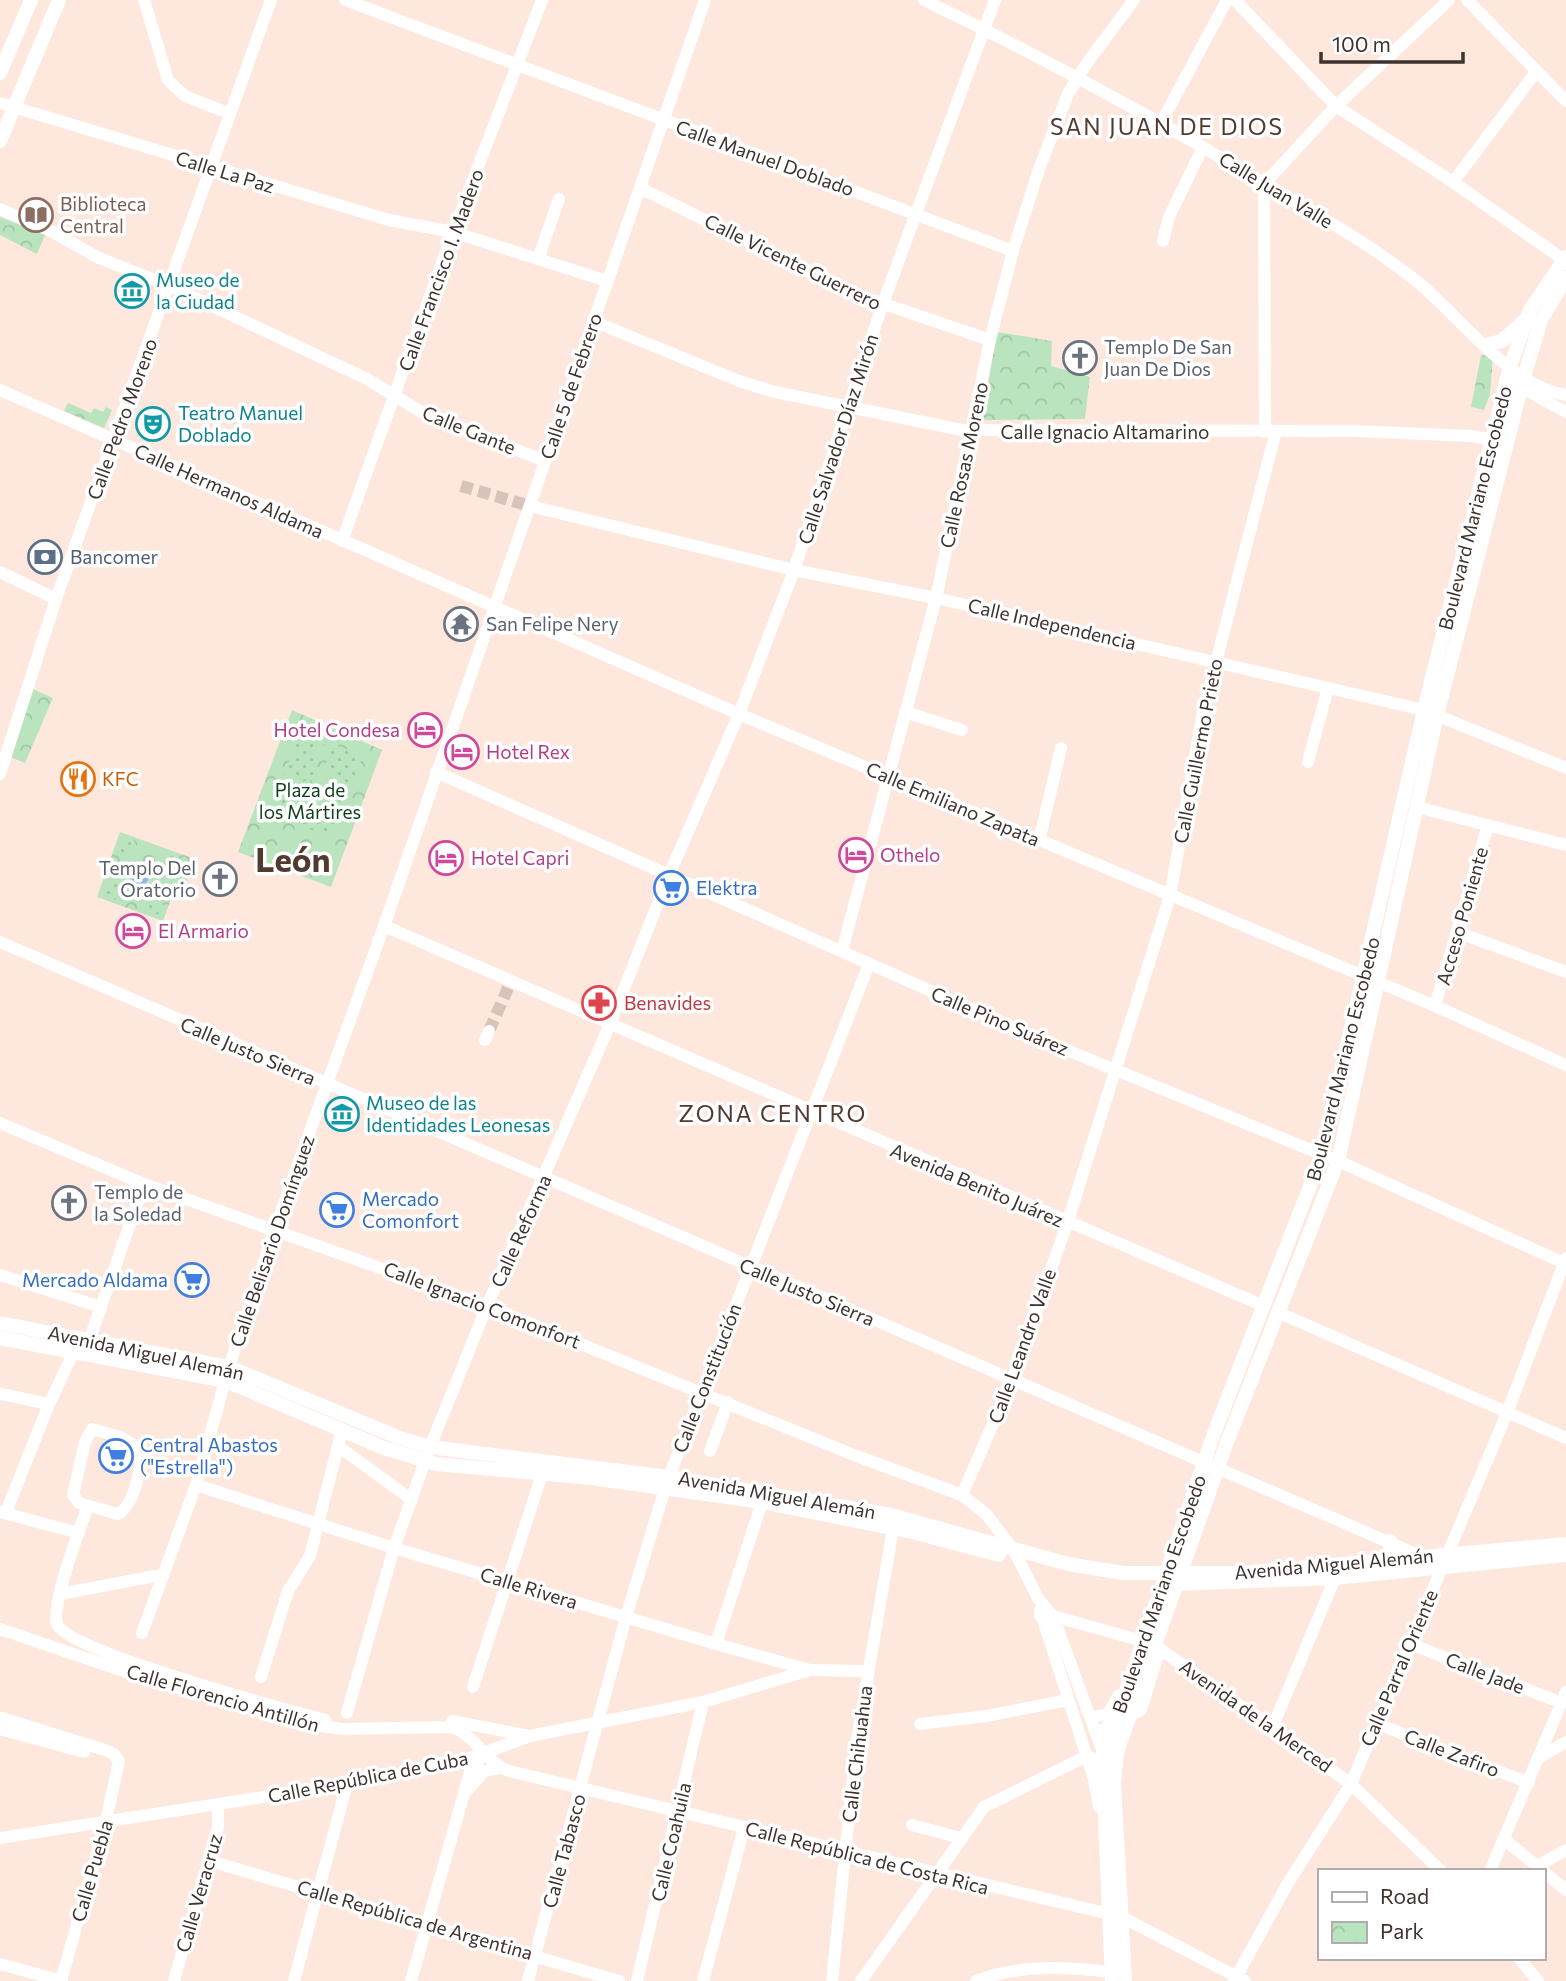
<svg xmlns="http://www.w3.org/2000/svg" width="1566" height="1981" font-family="Commissioner,sans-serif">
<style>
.park{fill:url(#park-crowns)}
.garden{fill:url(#garden-dots)}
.water{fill:url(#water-ripples)}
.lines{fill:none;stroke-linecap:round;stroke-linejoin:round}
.minor-tunnel{stroke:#d7c3ba;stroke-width:12;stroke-dasharray:12 6;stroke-linecap:butt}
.minor{stroke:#fff;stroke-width:12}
.major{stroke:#fff;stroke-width:14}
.labels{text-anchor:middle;stroke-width:7;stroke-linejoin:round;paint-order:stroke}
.street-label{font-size:19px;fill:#3d322e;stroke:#fff}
.education-label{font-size:19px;fill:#785e54;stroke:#fff;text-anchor:start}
.culture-label{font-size:19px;fill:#0d838f;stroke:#fff;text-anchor:start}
.worship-label{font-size:19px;fill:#5b616d;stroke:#fff;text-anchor:start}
.service-label{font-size:19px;fill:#4e5e75;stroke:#fff;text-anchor:start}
.hotel-label{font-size:19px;fill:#b23c85;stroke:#fff;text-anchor:start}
.food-label{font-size:19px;fill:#c56008;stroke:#fff;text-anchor:start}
.park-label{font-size:19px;fill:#0c3f1a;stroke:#fff}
.shop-label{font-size:19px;fill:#366cbe;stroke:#fff;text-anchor:start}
.health-label{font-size:19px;fill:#be3a42;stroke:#fff;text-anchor:start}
.quarter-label{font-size:23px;letter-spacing:2px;fill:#513a30;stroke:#fff}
.town-label{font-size:33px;font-weight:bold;fill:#513a30;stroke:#fff}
</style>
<defs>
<pattern id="park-crowns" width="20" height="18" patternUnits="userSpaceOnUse" patternTransform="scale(1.75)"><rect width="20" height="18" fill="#b9e4be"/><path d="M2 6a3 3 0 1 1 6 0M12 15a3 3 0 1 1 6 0" fill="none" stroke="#a0c4a4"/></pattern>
<pattern id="garden-dots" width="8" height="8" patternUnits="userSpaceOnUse" patternTransform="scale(1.75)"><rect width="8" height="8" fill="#b9e4be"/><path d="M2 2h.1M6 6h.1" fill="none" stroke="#a0c4a4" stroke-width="1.8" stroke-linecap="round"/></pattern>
<pattern id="water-ripples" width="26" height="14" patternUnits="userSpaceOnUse" patternTransform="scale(1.75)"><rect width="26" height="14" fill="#8cb1f5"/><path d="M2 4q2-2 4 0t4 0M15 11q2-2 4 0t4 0" fill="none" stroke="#7491c7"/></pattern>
</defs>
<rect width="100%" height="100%" fill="#fee7dd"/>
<!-- park -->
<g class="park">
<polygon points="0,217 45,235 37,254 0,235"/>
<polygon points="997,332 1052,341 1051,366 1090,377 1085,419 982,420"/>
<polygon points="1481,355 1493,356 1490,394 1484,410 1471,407"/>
<polygon points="68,403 91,413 94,408 103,412 106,407 112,410 104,428 64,411"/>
<polygon points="33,689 53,698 25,763 8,756"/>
<polygon points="292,710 382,750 331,887 238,852"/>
<polygon points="120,832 195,859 185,887 176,885 163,921 97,897"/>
</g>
<!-- garden -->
<g class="garden">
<polygon points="300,732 326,742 324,747 316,745 311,758 319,761 313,780 304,781 297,787 282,781"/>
<polygon points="333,744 363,755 346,804 326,797 336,771 325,767"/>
<polygon points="280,786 294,791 294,801 270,814"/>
<path d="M324 804 343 811 336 831 326 835 280 818 298 808C308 815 317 814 324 804Z"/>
<circle cx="127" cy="846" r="9"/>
<circle cx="169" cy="862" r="9"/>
<circle cx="112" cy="891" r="9"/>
<circle cx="154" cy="906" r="9"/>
</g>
<!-- water -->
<circle class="water" cx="140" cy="876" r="9"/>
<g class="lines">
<!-- minor-tunnel -->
<g class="minor-tunnel">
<polyline points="461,486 530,506"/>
<polyline points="489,1031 508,988"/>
</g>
<!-- minor -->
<g class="minor">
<polyline points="144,0 168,80 185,96 228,113"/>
<polyline points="345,0 1013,251"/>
<path d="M924 0C1042 57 1157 119 1269 186 1320 217 1374 246 1420 284 1462 319 1510 386 1566 395"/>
<polyline points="1235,0 1336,106 1453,182 1564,260"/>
<polyline points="1467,0 1566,101"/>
<polyline points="0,103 389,220 453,232 607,281"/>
<polyline points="1161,123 1227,0"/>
<polyline points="1453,182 1536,72"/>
<polyline points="640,188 855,294 990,340"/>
<polyline points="0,209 47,229 99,258 170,286 367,379 423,413 545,461"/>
<polyline points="1163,241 1169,217 1203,147"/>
<polyline points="538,259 559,199"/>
<polyline points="593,321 739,381 775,392 962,430 1355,431 1471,436 1501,441"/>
<polyline points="1513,383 1566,412"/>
<polyline points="0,390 739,714 1435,1006 1566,1065"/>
<polyline points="1265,432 1264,184 1336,106 1449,0"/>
<polyline points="530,506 794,570 936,598 1424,710 1566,768"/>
<polyline points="342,541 453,232 542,0"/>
<polyline points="0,572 56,599"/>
<polyline points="905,712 962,730"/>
<polyline points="1308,762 1328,688"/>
<polyline points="436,772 1035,1037 1338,1161 1566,1264"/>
<polyline points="0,774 56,599 271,0"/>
<polyline points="1416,807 1566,845"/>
<polyline points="1039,841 1061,748"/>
<polyline points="384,926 1264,1306"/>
<polyline points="1457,932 1566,972"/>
<polyline points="0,942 1423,1557"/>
<polyline points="842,951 936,598 990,340 1013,251 1039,169 1068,94 1087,63 1134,0"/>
<polyline points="1435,1006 1488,825"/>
<polyline points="485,1040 489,1031"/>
<polyline points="0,1123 144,1184 487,1306 854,1455 962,1495 986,1514 1013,1549 1039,1600 1053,1616 1105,1758"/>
<polyline points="0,1275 101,1307"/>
<polyline points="1276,1318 1277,1312 1566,1438"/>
<polyline points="89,1341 144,1184"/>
<polyline points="0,1394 49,1404"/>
<path d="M92 1429 120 1437 140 1448C143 1466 134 1505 118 1514L79 1503 73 1495 85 1442Z"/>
<polyline points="338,1446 412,1500"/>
<polyline points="710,1451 728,1402"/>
<polyline points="196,1485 394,1548 716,1644 810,1670 867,1671"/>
<polyline points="962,1495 1012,1380 1067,1224 1170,896 1203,712 1276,431"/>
<path d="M88 1506C80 1529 51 1603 57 1624 65 1651 288 1710 325 1720"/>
<polyline points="0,1512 79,1533"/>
<polyline points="6,1512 49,1404 80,1339"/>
<polyline points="60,1594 161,1575"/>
<polyline points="1040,1610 1094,1779 1099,1807"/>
<polyline points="1040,1616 1053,1616 1139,1640 1160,1649 1351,1784 1441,1871"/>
<path d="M0 1629 129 1673 307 1724 343 1729 451 1727C475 1734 485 1762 509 1771L1122 1917 1245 1981"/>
<polyline points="142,1633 196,1485 229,1367 274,1231 384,926 705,0"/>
<polyline points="1408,1643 1562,1703"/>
<polyline points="716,1644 762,1502"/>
<polyline points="261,1677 288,1591 310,1556 342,1430"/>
<polyline points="473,1687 542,1474"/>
<polyline points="347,1713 394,1548 430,1447 487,1306 610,1024 670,873 739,714 794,570 882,306 995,0"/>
<polyline points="1090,1717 1107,1715 1119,1695"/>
<polyline points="2,1718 105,1750 114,1754 119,1761"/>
<polyline points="452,1721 530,1736"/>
<polyline points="1375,1723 1529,1783"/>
<polyline points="920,1724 986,1716 1068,1700"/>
<polyline points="1273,1726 1335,1578"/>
<polyline points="0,1729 84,1752"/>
<polyline points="1096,1733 1141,1710 1158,1655"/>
<polyline points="1540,1757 1566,1742"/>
<polyline points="468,1790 484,1771 501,1768"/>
<polyline points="912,1825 961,1838"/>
<polyline points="0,1838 347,1784 456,1763 530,1736 703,1702 810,1670"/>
<polyline points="1504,1839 1566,1890"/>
<polyline points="210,1861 619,1981"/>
<polyline points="1539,1865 1566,1850"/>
<polyline points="1490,1871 1566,1692"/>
<polyline points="1519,1958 1538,1981"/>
<polyline points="0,1964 62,1981"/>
<polyline points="61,1981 106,1821 119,1761"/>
<polyline points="174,1981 218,1827 218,1804"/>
<polyline points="294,1981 347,1784"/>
<polyline points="411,1981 470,1772 483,1754"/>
<polyline points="528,1981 626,1617 667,1482 869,964"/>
<polyline points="637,1981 703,1702"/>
<polyline points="703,1981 744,1828"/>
<polyline points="832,1981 857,1739 893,1529"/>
<polyline points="861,1981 984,1807 1087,1756 1100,1761 1107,1771"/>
<path d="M976 1981C1018 1964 1068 1967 1111 1972"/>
<polyline points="1234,1981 1288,1883 1351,1784 1507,1413 1566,1258"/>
</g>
<!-- major -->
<g class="major">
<polyline points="0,73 31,0"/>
<polyline points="0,141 59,0"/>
<polyline points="1485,345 1502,341 1524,321"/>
<polyline points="0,1323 229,1367 400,1438 430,1447 669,1477 891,1515 1068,1564 1123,1573 1241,1573 1566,1544"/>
<polyline points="0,1338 226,1381 384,1448 436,1464 591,1478 762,1502 916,1533 999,1555"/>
<polyline points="1384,1561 1390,1552 1390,1541"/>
<polyline points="1174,1584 1335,1578 1566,1555"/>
<polyline points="1112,1981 1103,1773 1107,1747 1213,1436 1322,1155 1424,710 1510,367 1530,310 1566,257"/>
<polyline points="1125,1981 1114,1784 1117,1752 1227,1442 1338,1161 1437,715 1524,377 1541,320 1566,278"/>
</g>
</g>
<!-- icons -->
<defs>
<g id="library-ring" transform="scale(1.75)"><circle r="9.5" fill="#fff" stroke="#8d6e63" stroke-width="1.5"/><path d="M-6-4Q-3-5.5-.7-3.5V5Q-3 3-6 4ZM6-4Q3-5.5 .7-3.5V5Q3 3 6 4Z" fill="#8d6e63"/></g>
<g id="museum-ring" transform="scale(1.75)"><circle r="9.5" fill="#fff" stroke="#0f9aa8" stroke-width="1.5"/><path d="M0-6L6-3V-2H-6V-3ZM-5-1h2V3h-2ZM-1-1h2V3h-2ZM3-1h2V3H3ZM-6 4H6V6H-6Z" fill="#0f9aa8"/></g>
<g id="church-ring" transform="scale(1.75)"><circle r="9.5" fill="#fff" stroke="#6b7280" stroke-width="1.5"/><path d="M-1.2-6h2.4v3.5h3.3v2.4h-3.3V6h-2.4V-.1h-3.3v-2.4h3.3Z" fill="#6b7280"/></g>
<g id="theatre-ring" transform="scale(1.75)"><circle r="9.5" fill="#fff" stroke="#0f9aa8" stroke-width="1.5"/><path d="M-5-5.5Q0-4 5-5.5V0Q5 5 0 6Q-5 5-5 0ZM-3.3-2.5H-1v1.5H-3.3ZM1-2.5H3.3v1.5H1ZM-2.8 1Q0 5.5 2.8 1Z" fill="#0f9aa8"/></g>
<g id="bank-ring" transform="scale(1.75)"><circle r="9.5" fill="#fff" stroke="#5c6f8a" stroke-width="1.5"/><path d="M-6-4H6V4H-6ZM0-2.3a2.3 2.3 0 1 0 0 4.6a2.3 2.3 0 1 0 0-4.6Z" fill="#5c6f8a"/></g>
<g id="temple-ring" transform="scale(1.75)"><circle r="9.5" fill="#fff" stroke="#6b7280" stroke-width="1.5"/><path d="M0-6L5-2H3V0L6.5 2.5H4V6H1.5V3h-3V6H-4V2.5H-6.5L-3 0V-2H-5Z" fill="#6b7280"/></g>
<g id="hotel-ring" transform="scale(1.75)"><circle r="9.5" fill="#fff" stroke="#d1479c" stroke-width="1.5"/><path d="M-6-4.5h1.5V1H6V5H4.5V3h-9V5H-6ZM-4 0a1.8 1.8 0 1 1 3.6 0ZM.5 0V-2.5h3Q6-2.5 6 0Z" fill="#d1479c"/></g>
<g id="restaurant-ring" transform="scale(1.75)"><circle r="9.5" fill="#fff" stroke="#e8710a" stroke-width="1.5"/><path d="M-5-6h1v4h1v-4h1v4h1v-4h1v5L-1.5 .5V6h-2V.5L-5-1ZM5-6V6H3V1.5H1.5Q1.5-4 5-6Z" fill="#e8710a"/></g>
<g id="supermarket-ring" transform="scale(1.75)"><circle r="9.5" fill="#fff" stroke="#3f7fe0" stroke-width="1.5"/><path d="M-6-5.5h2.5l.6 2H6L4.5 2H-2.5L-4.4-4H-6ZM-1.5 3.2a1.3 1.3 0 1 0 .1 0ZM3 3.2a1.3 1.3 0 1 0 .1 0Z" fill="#3f7fe0"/></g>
<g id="pharmacy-ring" transform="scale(1.75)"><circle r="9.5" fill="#fff" stroke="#e0444e" stroke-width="1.5"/><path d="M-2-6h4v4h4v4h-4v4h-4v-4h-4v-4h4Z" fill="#e0444e"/></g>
</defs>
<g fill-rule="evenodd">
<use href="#library-ring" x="36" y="215"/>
<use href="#museum-ring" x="132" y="291"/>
<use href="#church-ring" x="1080" y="358"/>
<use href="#theatre-ring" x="153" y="424"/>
<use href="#bank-ring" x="45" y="557"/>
<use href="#temple-ring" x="461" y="624"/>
<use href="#hotel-ring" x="425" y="730"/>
<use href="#hotel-ring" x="462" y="752"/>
<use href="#restaurant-ring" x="78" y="779"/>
<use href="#hotel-ring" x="856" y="855"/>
<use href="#hotel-ring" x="446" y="858"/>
<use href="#church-ring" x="220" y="879"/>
<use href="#supermarket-ring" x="671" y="888"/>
<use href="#hotel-ring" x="133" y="931"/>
<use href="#pharmacy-ring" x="599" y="1003"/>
<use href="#museum-ring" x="342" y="1114"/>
<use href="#church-ring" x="69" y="1203"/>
<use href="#supermarket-ring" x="337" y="1210"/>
<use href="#supermarket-ring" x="192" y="1280"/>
<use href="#supermarket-ring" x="116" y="1456"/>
</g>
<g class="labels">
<!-- street labels -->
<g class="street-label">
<text transform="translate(765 158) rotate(20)" y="7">Calle Manuel Doblado</text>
<text transform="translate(225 172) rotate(17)" y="7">Calle La Paz</text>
<text transform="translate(1276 190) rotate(31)" y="7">Calle Juan Valle</text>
<text transform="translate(793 262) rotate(26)" y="7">Calle Vicente Guerrero</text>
<text transform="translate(441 270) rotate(-70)" y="7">Calle Francisco I. Madero</text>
<text transform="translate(571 386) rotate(-71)" y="7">Calle 5 de Febrero</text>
<text transform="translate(122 419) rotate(-70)" y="7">Calle Pedro Moreno</text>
<text transform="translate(469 430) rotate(22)" y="7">Calle Gante</text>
<text x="1105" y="439">Calle Ignacio Altamarino</text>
<text transform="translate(838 439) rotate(-72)" y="7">Calle Salvador Díaz Mirón</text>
<text transform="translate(964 465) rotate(-78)" y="7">Calle Rosas Moreno</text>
<text transform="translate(229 491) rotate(24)" y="7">Calle Hermanos Aldama</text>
<text transform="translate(1475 508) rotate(-76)" y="7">Boulevard Mariano Escobedo</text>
<text transform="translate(1052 624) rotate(13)" y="7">Calle Independencia</text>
<text transform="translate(1198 751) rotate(-79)" y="7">Calle Guillermo Prieto</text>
<text transform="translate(953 804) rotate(23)" y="7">Calle Emiliano Zapata</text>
<text transform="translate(1462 916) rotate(-74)" y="7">Acceso Poniente</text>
<text transform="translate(1000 1021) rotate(23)" y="7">Calle Pino Suárez</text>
<text transform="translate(248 1051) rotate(23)" y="7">Calle Justo Sierra</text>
<text transform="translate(1343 1059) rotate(-76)" y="7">Boulevard Mariano Escobedo</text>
<text transform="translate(977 1185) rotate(23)" y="7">Avenida Benito Juárez</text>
<text transform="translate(521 1231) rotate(-66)" y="7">Calle Reforma</text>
<text transform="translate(272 1241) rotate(-71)" y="7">Calle Belisario Domínguez</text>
<text transform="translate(807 1292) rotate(23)" y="7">Calle Justo Sierra</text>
<text transform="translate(482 1305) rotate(21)" y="7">Calle Ignacio Comonfort</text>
<text transform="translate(1022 1346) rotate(-70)" y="7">Calle Leandro Valle</text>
<text transform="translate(146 1353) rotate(12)" y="7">Avenida Miguel Alemán</text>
<text transform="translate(707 1378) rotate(-69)" y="7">Calle Constitución</text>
<text transform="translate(777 1495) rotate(10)" y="7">Avenida Miguel Alemán</text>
<text transform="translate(1334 1564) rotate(-5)" y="7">Avenida Miguel Alemán</text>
<text transform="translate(529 1588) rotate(17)" y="7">Calle Rivera</text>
<text transform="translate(1159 1594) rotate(-71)" y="7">Boulevard Mariano Escobedo</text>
<text transform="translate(1399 1668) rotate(-67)" y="7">Calle Parral Oriente</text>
<text transform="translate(1485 1673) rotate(21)" y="7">Calle Jade</text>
<text transform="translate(223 1698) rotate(16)" y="7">Calle Florencio Antillón</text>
<text transform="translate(1256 1716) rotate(35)" y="7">Avenida de la Merced</text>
<text transform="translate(1452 1753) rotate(21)" y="7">Calle Zafiro</text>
<text transform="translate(857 1754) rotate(-83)" y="7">Calle Chihuahua</text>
<text transform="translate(368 1777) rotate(-11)" y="7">Calle República de Cuba</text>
<text transform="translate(671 1842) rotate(-77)" y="7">Calle Coahuila</text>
<text transform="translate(564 1851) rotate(-75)" y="7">Calle Tabasco</text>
<text transform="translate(867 1858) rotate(14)" y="7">Calle República de Costa Rica</text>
<text transform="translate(92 1871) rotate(-74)" y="7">Calle Puebla</text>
<text transform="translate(199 1893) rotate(-74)" y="7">Calle Veracruz</text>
<text transform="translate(415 1920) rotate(16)" y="7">Calle República de Argentina</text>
</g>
<!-- education labels -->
<g class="education-label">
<text x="60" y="211">Biblioteca<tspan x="60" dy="22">Central</tspan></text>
</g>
<!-- culture labels -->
<g class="culture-label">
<text x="156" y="287">Museo de<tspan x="156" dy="22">la Ciudad</tspan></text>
<text x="178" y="420">Teatro Manuel<tspan x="178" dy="22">Doblado</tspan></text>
<text x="366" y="1110">Museo de las<tspan x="366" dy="22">Identidades Leonesas</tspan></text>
</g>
<!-- worship labels -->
<g class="worship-label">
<text x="1104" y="354">Templo De San<tspan x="1104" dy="22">Juan De Dios</tspan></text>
<text x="486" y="631">San Felipe Nery</text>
<text x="196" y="875" text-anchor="end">Templo Del<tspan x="196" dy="22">Oratorio</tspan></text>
<text x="94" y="1199">Templo de<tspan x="94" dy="22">la Soledad</tspan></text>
</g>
<!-- service labels -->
<g class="service-label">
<text x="70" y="564">Bancomer</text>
</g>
<!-- hotel labels -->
<g class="hotel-label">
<text x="400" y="737" text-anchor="end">Hotel Condesa</text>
<text x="486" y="759">Hotel Rex</text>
<text x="880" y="862">Othelo</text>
<text x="471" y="865">Hotel Capri</text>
<text x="158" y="938">El Armario</text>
</g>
<!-- food labels -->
<g class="food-label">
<text x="102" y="786">KFC</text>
</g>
<!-- park labels -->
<g class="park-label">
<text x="310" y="797">Plaza de<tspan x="310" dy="22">los Mártires</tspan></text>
</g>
<!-- shop labels -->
<g class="shop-label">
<text x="696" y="895">Elektra</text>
<text x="362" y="1206">Mercado<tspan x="362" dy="22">Comonfort</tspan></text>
<text x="168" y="1287" text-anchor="end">Mercado Aldama</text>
<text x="140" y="1452">Central Abastos<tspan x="140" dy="22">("Estrella")</tspan></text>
</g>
<!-- health labels -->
<g class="health-label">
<text x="624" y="1010">Benavides</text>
</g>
<!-- quarter labels -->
<g class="quarter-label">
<text x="1167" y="135">SAN JUAN DE DIOS</text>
<text x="773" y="1122">ZONA CENTRO</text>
</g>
<!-- town labels -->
<g class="town-label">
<text x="293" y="872">León</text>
</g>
</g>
<!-- legend -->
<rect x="1318" y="1869" width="228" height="91" fill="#ffffff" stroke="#b1adab" stroke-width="2"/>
<rect x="1332" y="1892" width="35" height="10" fill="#ffffff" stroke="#b1adab" stroke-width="2"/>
<text x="1380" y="1904" font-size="21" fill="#3d322e">Road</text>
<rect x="1332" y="1922" width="35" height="21" fill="url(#park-crowns)" stroke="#b1adab" stroke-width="2"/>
<text x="1380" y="1939" font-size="21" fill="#3d322e">Park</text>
<!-- scale -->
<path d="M1321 52v10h142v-10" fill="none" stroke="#3d322e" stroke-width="3.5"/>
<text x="1332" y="52" font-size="21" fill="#3d322e" stroke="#ffffff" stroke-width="5" paint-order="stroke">100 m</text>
</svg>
